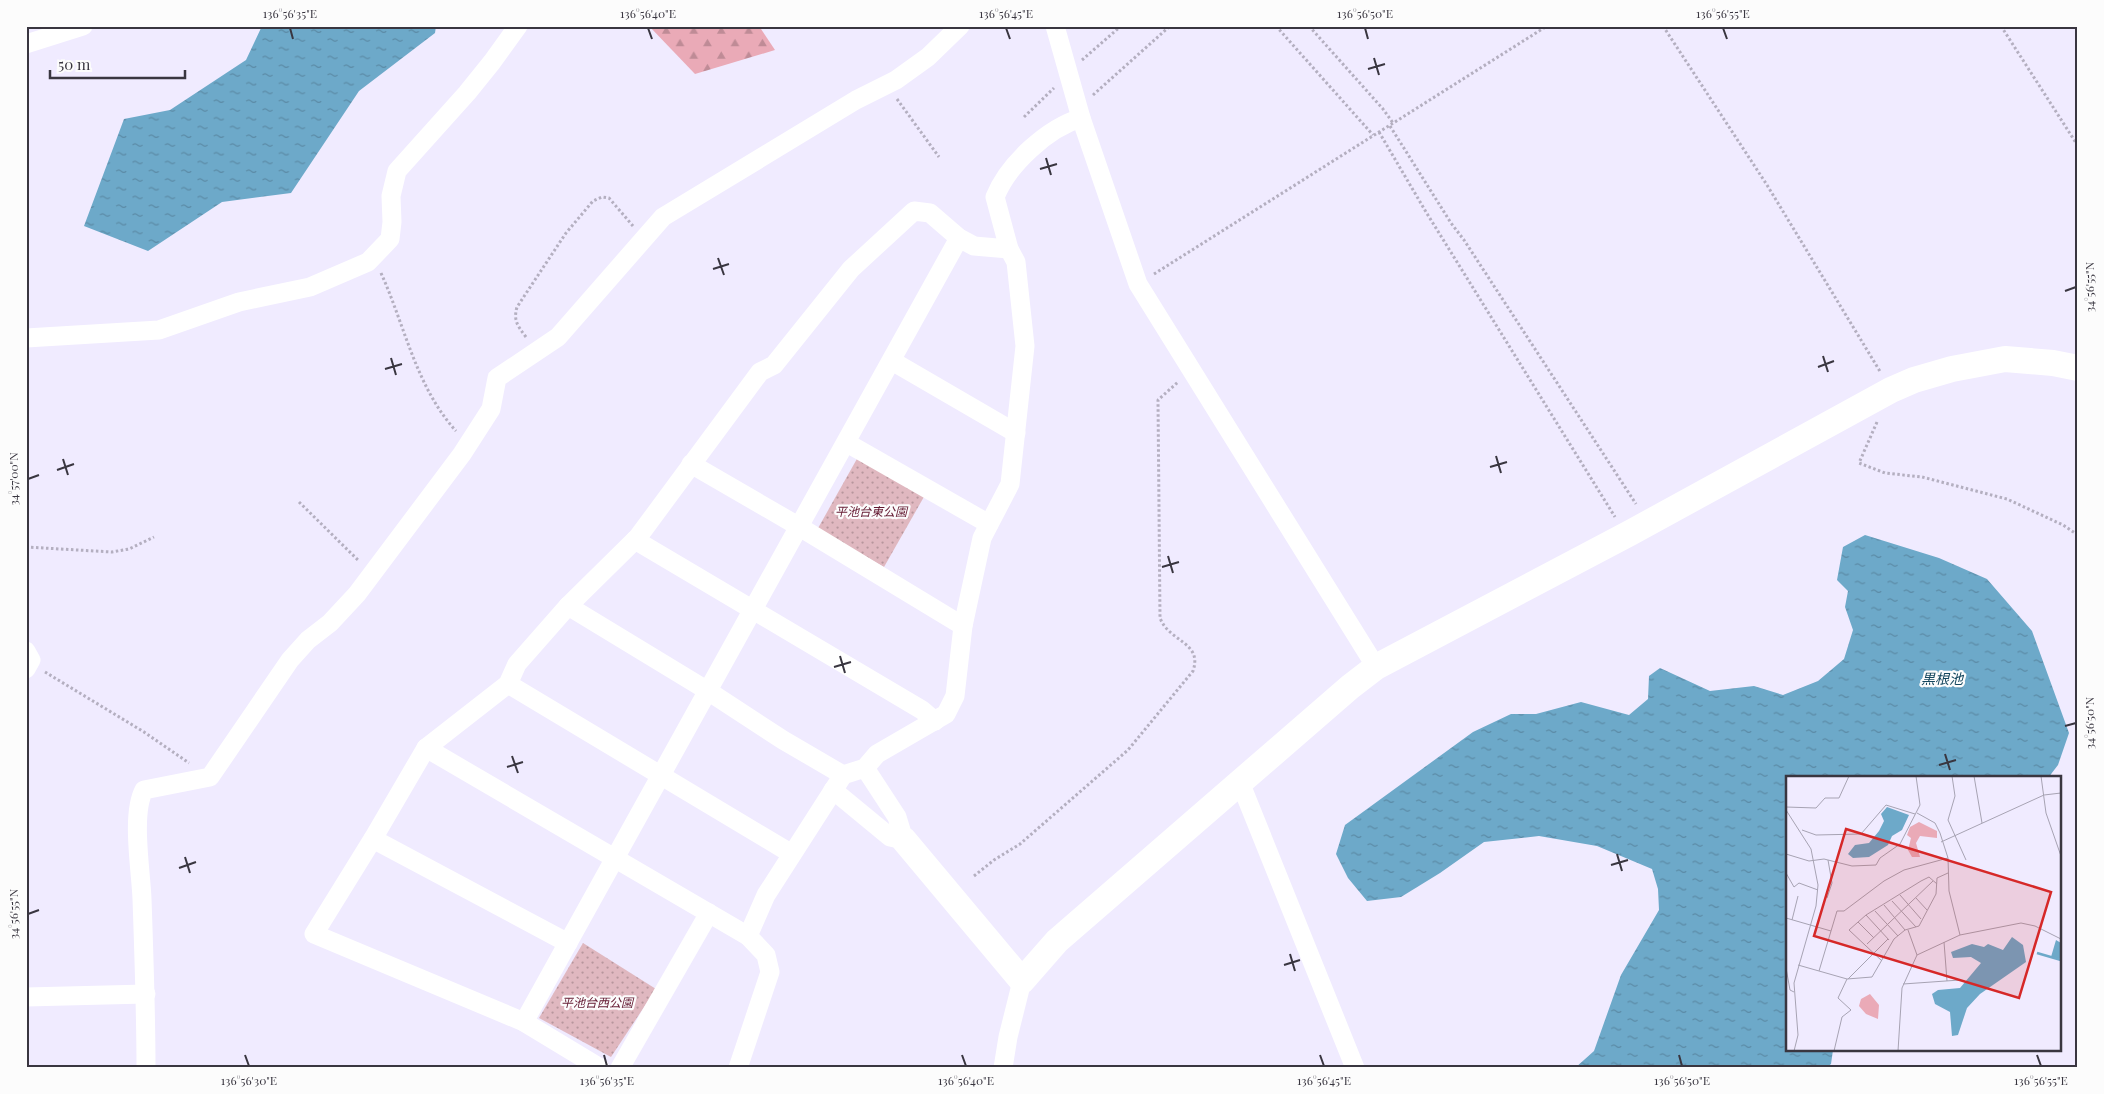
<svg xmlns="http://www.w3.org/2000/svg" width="2104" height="1094" font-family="'Playfair Display','Noto Sans JP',serif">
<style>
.forest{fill:url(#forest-firs)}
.park{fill:url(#park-dots)}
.water{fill:url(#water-ripples)}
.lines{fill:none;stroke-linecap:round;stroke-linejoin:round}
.path{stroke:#b4afc0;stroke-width:3;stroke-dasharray:2.5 2.5;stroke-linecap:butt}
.street{stroke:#fff;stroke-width:19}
.secondary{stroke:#fff;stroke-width:26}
.ticks{fill:none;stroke:#393640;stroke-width:2}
.labels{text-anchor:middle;stroke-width:4.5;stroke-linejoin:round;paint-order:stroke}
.park-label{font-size:12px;font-style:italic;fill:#631931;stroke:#fcfcfc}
.water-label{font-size:14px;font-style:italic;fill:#15475e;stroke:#fcfcfc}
.inset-river{fill:none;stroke:#6da9c9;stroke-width:2.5}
.inset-road{fill:none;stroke:#a7a3b3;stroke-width:1}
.view{fill:#d62828;fill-opacity:0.15;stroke:#d62828;stroke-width:2.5}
.inset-edge{fill:none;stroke:#393640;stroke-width:2.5}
.neatline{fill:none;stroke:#393640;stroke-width:2}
.ticks-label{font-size:12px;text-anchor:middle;fill:#393640}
</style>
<defs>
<pattern id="forest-firs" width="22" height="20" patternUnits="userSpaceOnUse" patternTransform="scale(1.25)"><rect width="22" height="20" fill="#eaaab7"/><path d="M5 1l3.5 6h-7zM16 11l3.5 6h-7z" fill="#bf8b96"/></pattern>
<pattern id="park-dots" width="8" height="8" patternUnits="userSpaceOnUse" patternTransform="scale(1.25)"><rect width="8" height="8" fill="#e0b8c0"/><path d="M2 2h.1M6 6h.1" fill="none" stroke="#b7969d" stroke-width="1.8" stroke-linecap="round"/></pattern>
<pattern id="water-ripples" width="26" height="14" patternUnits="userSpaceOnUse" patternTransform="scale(1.25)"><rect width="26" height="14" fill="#6da9c9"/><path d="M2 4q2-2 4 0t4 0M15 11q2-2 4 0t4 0" fill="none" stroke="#5b8aa5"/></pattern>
</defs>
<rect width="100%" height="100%" fill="#f0ebff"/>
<!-- forest -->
<polygon class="forest" points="649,26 759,26 775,50 695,74"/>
<!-- park -->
<g class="park">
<polygon points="858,457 925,495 884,567 817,530"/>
<polygon points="583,943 656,989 611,1057 539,1018"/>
</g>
<!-- water -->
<g class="water">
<polygon points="262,26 436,26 435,33 359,91 291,193 222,202 148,251 84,226 124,119 170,110 246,60"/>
<polygon points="1865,535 1939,558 1987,579 2032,631 2069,733 2058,765 2048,778 1788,778 1788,1050 1833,1050 1831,1064 1826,1068 1575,1068 1594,1051 1621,975 1659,910 1658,889 1652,869 1597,846 1539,836 1484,842 1440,873 1401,897 1367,901 1348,878 1336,854 1345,825 1473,732 1511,714 1536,714 1581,702 1629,715 1648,699 1649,676 1660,668 1710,691 1754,686 1783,695 1818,681 1844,659 1853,630 1845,607 1848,591 1837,580 1843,547"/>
</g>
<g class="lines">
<!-- path -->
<g class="path">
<polyline points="1276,26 1373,135"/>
<polyline points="1309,26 1383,109 1393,123"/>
<polyline points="1663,26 1767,185 1881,373"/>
<polyline points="2001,26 2078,146"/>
<polyline points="1082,60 1121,26"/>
<polyline points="1093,95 1170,26"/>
<polyline points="897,99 939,157"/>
<polyline points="1024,117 1054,88"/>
<polyline points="1390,126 1451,223 1464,240 1636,504"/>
<polyline points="1379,132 1426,212 1615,517"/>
<path d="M381 273C405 326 416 387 456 431"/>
<polyline points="1154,274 1547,26"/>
<path d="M526 337C518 326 513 321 517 307L566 233 593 201 602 197 609 198 633 226"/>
<polyline points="1877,422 1859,463 1885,473 1922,477 2007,499 2063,525 2078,535"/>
<polyline points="299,502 359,561"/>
<polyline points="26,547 112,552 129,549 154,537"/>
<polyline points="45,672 144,732 189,763"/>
<path d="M974 876 994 860 1020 844 1128 750 1193 671C1203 642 1169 642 1160 618L1158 400 1178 382"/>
</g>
<!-- street -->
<g class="street">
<polyline points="1055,26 1081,118 1138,284 1376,667"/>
<polyline points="26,44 83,26"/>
<polyline points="26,338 159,330 239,302 310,287 368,262 390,239 392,222 391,196 397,171 467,93 492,62 518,26"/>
<polyline points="892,361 1016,433"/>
<polyline points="847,443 989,524"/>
<polyline points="691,464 798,526 963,626"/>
<polyline points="635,540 922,710 935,721"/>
<polyline points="568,606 708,691 783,740 843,775"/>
<polyline points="26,651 31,660 26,669"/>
<polyline points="508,684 792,854"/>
<polyline points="426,748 748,936"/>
<polyline points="1240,782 1355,1068"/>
<polyline points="833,790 890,837 904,840 897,817 865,768"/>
<polyline points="373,839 568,943"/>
<polyline points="26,997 146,994"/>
<polyline points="524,1022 959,238"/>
<path d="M146 1068C146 1012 144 956 142 899 141 871 131 814 144 790L210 777 290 660 308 640 330 623 357 594 462 454 491 409 497 378 558 337 663 217 856 100 896 80 928 57 960 26"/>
<polyline points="600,1068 524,1022 314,934 374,837 426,748 508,684 517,664 568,606 638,537 760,372 774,365 851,269 914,211 930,213 959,238 974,246 1009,249"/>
<polyline points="620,1068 709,913"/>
<path d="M738 1068 770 972 766 955 748 936 766 895 843 775 865 768 877 754 946 714 955 696 963 626 982 538 1010 484 1025 346 1016 262 1009 249 995 197C1008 164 1048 128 1081 118"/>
<polyline points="1003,1068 1008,1037 1022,981"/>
</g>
<!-- secondary -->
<polyline class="secondary" points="904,840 1022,981 1057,941 1350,687 1376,667 1630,533 1891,390 1914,380 1952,369 2005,359 2053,363 2078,368"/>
</g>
<!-- ticks -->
<path class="ticks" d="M290 28 293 39M648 28 652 39M1006 28 1010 39M1365 28 1368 39M1723 28 1727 39M1374 58 1379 75M1368 69 1385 64M1046 158 1051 175M1040 169 1057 164M718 258 724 275M713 269 729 264M2065 291 2076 287M1823 356 1828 372M391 358 396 375M1818 367 1834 361M385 369 402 364M1496 456 1501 473M63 459 68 475M1490 467 1507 462M57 470 74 464M28 479 39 475M1168 556 1173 573M1162 567 1179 562M840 656 845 673M834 667 851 662M2065 726 2076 723M1945 754 1950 770M512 756 518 773M1939 765 1956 760M507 767 523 762M1617 854 1622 871M185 857 190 873M1611 865 1628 860M179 868 196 862M28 914 39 910M1290 954 1295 971M1284 965 1300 960M245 1055 249 1066M604 1055 607 1066M962 1055 966 1066M1320 1055 1324 1066M1679 1055 1682 1066M2037 1055 2041 1066"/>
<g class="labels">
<!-- park labels -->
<g class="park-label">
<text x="871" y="516">平池台東公園</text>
<text x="597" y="1007">平池台西公園</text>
</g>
<!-- water labels -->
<g class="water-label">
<text x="1942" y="684">黒根池</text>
</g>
</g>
<!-- overview -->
<g transform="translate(1786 776)">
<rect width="275" height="275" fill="#f0ebff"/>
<path d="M133 46 151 55V62L134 60 130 67 134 81H126L122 74 125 62 121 59 124 51ZM84 218 93 229 92 243 80 238 73 230 75 223Z" fill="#eaaab7"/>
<path d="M101 31 123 39 116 54 106 60 102 69 83 81 67 82 62 78 69 69 83 67 93 55 98 45 95 38ZM226 161 237 169 240 186 194 218 181 232 172 259 166 260 164 236 149 228 146 218 152 214 174 212 195 187 185 181 167 182 165 176 186 168 198 171 202 168 217 174ZM270 164 275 167V183L265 181Z" fill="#6da9c9"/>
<path class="inset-river" d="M251 177 275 184"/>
<path class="inset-road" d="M166 0 169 20 162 44 180 84M188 0 196 47M255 0 260 37 275 80M0 31 30 32 39 22H53L63 0M0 34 25 73 32 109 30 130 8 207 12 259 8 275M131 37 149 47 154 57 162 82 163 115 174 159M16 54 30 59 75 58 100 29 129 38M155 66 258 19 275 17M0 78 23 85 38 83 66 90 90 89 94 82 114 68 134 29 130 0M0 97 8 111 13 107 32 114M114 119 135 143M41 122 46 107 42 84M130 122 141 134M106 125 130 151M98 129 119 154M89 135 112 160M80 139 103 164M0 142 45 155M6 144 12 120M72 146 88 162M122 154 131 179M158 166 161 205M81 168 147 105M96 185 63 154 80 139 135 105 143 101 151 108M12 189 61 203 86 201 108 163 119 154 133 150 150 118 151 102 162 97M0 192 4 214 8 216M33 195 51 135H58L98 105 118 94 162 82M62 203 102 163M117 208 174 204M48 275 56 241 65 234 52 222 61 203M112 275 116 212 131 179 174 159 235 147 249 150 275 163"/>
<path class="view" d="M60 53 265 116 233 222 28 160Z"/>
<rect width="275" height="275" class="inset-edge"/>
</g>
<!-- border -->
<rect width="2104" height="1094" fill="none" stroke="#fcfcfc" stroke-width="55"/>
<!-- scale -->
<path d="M50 70v8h135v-8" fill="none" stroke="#393640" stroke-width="2.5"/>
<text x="58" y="70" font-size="15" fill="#393640" stroke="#fcfcfc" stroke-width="4" paint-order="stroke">50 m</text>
<rect x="28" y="28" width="2048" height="1038" class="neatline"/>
<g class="ticks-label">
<text x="290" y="18">136°56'35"E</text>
<text x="648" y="18">136°56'40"E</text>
<text x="1006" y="18">136°56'45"E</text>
<text x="1365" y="18">136°56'50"E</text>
<text x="1723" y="18">136°56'55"E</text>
<text transform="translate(2090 287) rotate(-90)" y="4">34°56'55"N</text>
<text transform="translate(14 479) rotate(-90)" y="4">34°57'00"N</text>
<text transform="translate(2090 723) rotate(-90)" y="4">34°56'50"N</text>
<text transform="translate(14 914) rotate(-90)" y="4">34°56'55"N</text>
<text x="249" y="1085">136°56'30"E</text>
<text x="607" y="1085">136°56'35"E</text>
<text x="966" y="1085">136°56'40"E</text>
<text x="1324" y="1085">136°56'45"E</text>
<text x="1682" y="1085">136°56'50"E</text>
<text x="2041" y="1085">136°56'55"E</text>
</g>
</svg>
